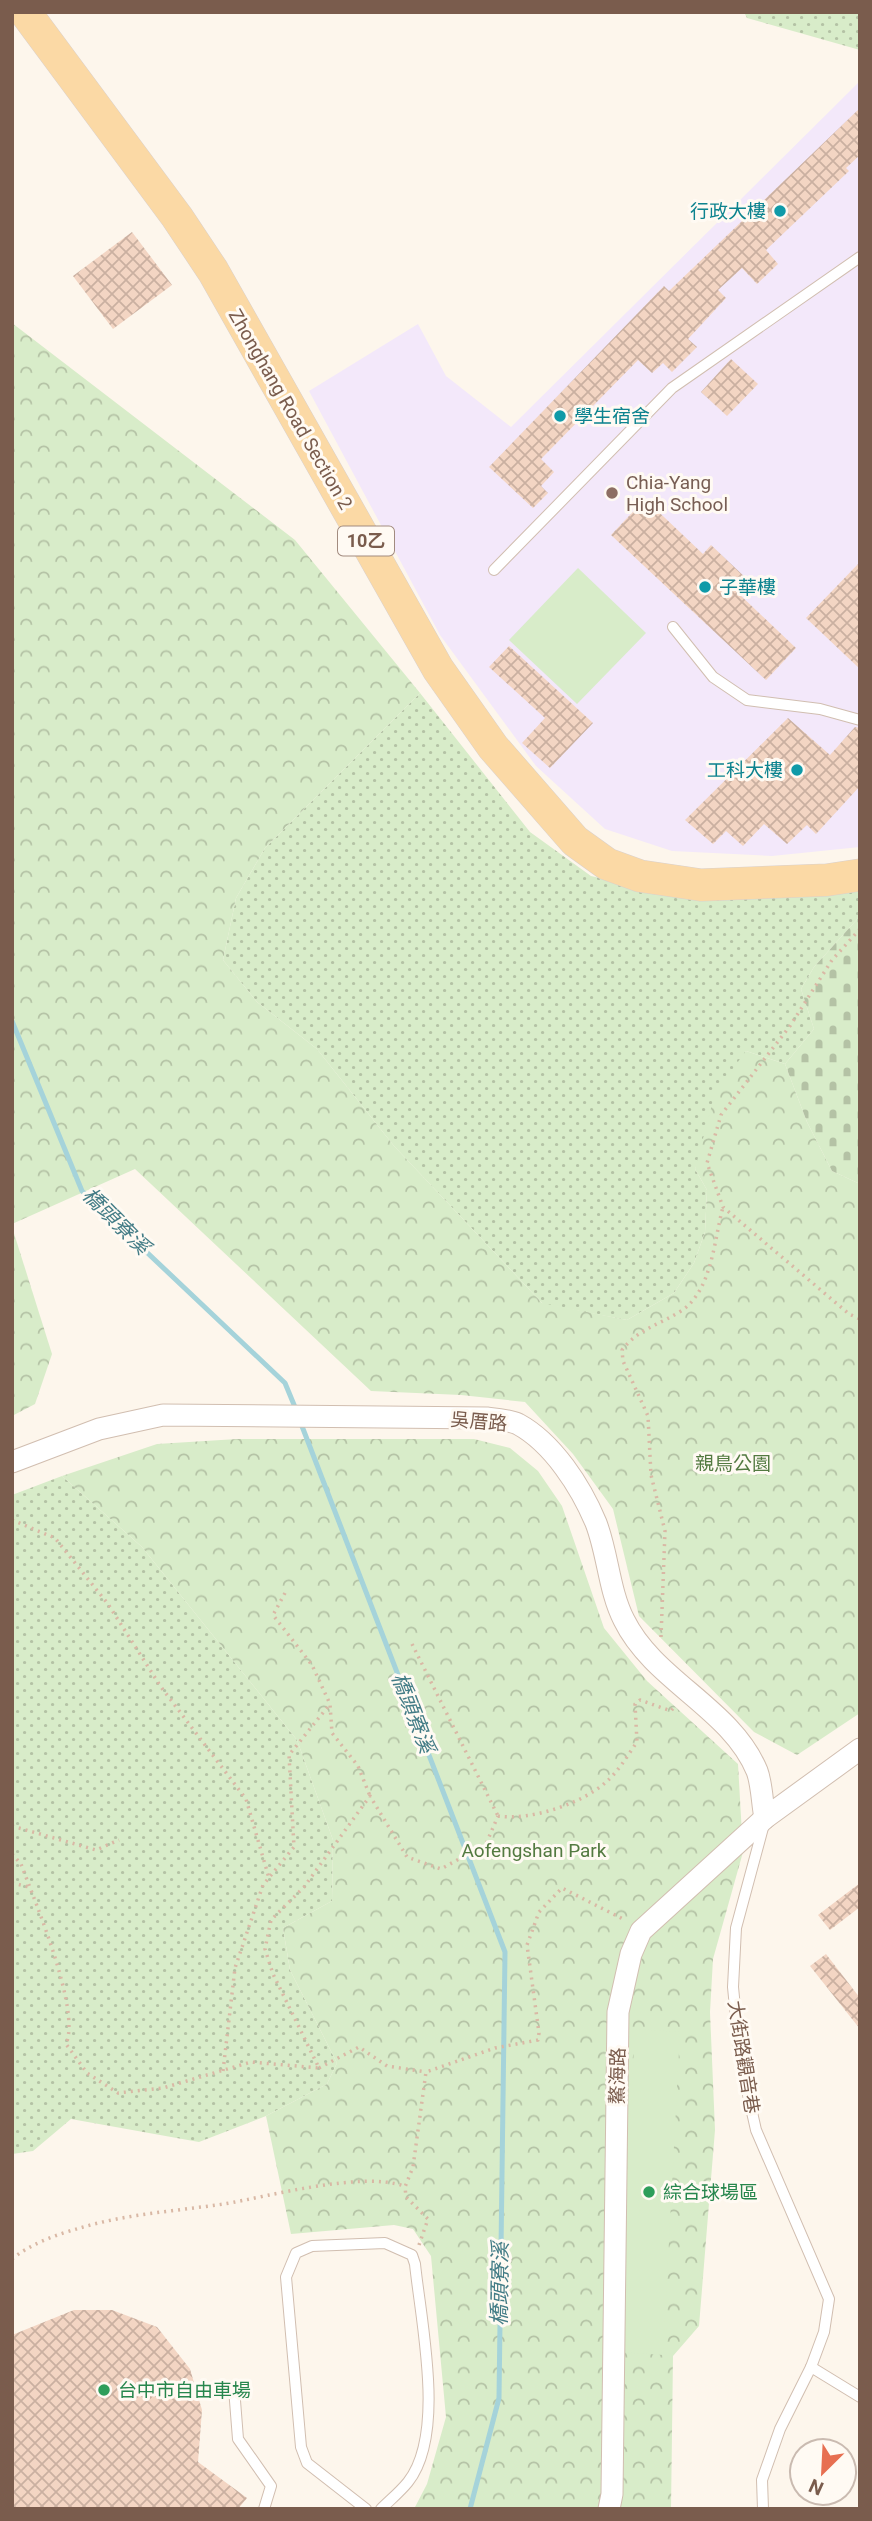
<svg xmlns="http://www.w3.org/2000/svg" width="872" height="2521" font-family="Roboto,'Noto Sans TC',sans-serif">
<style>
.education{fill:#f3e8fa}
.grass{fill:url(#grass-dots)}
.forest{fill:url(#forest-crowns)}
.cemetery{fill:url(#cemetery-stones)}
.pitch{fill:#d8ecc9}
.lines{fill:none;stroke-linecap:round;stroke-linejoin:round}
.stream{stroke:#a5d3da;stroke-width:5}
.building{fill:url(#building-cross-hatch)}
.lane-casing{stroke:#d1beb0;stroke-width:12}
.street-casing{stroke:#d1beb0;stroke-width:23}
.primary-casing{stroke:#dad1cd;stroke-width:33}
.path{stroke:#d9b8a5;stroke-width:3.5;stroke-dasharray:2 5;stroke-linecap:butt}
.lane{stroke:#fff;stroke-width:10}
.street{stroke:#fff;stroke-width:21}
.primary{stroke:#fbd9a5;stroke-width:32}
.culture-dot{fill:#0f9aa8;stroke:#fffaf3;stroke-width:2.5}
.education-dot{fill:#8d6e63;stroke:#fffaf3;stroke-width:2.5}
.leisure-dot{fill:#2e9e5b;stroke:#fffaf3;stroke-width:2.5}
.labels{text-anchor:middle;stroke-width:6;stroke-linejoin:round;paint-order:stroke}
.shield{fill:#fffaf3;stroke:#a28b7f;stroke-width:2}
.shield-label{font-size:18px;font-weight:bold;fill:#7a5c4d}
.culture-label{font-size:19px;fill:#0d838f;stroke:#fffaf3;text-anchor:end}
.street-label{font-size:19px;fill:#7a5c4d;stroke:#fffaf3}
.education-label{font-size:19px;fill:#785e54;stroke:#fffaf3;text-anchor:start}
.park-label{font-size:19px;fill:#537a41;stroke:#fffaf3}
.leisure-label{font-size:19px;fill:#27864d;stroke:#fffaf3;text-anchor:start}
.water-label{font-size:21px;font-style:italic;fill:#437c86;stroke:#fffaf3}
</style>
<defs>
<pattern id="grass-dots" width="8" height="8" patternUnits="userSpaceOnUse" patternTransform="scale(1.75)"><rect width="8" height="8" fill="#d8ecc9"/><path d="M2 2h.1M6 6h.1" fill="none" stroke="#b4c2a5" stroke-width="1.8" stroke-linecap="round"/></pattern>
<pattern id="forest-crowns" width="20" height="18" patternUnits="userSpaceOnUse" patternTransform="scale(1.75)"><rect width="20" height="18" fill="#d8ecc9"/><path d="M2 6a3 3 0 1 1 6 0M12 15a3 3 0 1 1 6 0" fill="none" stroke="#b4c2a5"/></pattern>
<pattern id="cemetery-stones" width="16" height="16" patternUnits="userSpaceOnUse" patternTransform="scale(1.75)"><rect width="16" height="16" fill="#d8ecc9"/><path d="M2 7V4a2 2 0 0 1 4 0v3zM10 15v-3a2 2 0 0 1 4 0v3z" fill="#b4c2a5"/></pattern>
<pattern id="building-cross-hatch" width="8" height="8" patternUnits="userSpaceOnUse" patternTransform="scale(1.75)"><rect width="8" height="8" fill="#f3d5c3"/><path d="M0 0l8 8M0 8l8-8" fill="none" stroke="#cab0a1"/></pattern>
</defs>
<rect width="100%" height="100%" fill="#fdf6ec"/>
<!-- education -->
<polygon class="education" points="860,81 860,847 772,856 672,851 605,829 536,766 440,635 309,391 418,324 446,376 511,427"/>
<!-- grass -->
<g class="grass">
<polygon points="744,12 860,12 860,50 747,18"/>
<polygon points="420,693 530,832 591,876 659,891 860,887 860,916 814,967 801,989 814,1029 785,1064 746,1051 695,1169 707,1190 705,1232 694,1263 674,1293 627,1320 543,1304 394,1146 317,1049 257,1002 223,960 236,898 265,848"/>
<polygon points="62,1476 142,1547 297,1740 333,1840 332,1901 283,1928 290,1970 337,2063 327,2084 266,2116 199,2142 71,2119 33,2151 12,2154 12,1495"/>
</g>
<!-- forest -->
<g class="forest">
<polygon points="12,323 295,540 420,693 265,848 236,898 223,960 257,1002 317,1049 394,1146 542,1303 627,1320 674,1293 694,1263 705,1232 707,1190 695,1169 715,1093 746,1051 785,1064 807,1122 832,1171 860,1184 860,1713 797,1755 754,1732 639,1616 613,1509 573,1454 525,1402 461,1395 371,1391 135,1169 12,1224"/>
<polygon points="12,1227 52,1354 35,1404 12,1416"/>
<polygon points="237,1439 474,1439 510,1448 538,1471 562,1506 604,1628 647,1681 738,1764 743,1852 713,1959 710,2012 715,2130 699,2326 673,2356 671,2509 414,2509 427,2484 446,2417 431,2256 413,2229 394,2225 291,2234 266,2116 327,2084 337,2063 290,1970 283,1928 332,1901 333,1840 297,1740 142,1547 62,1476 157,1444"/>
</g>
<!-- cemetery -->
<polygon class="cemetery" points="860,916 860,1184 832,1171 807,1122 785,1064 814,1029 801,989 814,967"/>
<!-- pitch -->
<g class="pitch">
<polygon points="578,568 646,633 577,704 509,640"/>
<polygon points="635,2029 680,2032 663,2355 618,2352"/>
</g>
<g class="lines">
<!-- stream -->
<g class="stream">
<polyline points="12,1021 82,1191 285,1383 297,1412"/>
<polyline points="300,1421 505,1952 499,2398 470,2509"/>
</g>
</g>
<!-- building -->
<g class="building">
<polygon points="860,108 860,155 846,168 849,171 766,250 778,264 757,284 742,268 718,290 726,298 688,339 697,347 672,372 663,363 652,373 638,360 541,459 554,472 541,486 548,493 533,508 489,467 664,286 669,291"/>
<polygon points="132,232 172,285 113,329 73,276"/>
<polygon points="731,359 758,384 727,416 701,392"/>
<polygon points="645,499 703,554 711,545 749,581 738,593 796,648 766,680 611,535"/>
<polygon points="860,562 860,669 806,618"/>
<polygon points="509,646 593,723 550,768 522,743 545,718 489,667"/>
<polygon points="788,718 830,755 855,727 860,728 860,786 816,834 807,825 787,844 764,824 743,846 726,831 713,844 685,820"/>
<polygon points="860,1883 860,1907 830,1930 818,1915"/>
<polygon points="826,1954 860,1998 860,2029 810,1966"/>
<polygon points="74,2310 112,2310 157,2327 190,2369 202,2410 198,2462 247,2498 238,2509 12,2509 12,2335"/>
</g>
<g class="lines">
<!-- lane casing -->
<g class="lane-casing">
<g id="lane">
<polyline points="494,570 672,388 860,257"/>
<polyline points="673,627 713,677 747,700 820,709 860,720"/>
<polyline points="811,2367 860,2397"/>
<polyline points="234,2388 238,2439 271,2486 264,2509"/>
<path d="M366 2509 307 2463 301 2447 286 2277 296 2253 312 2246 385 2243 412 2255 415 2264C421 2323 446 2434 408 2482 400 2492 390 2500 381 2509"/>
<polyline points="763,2509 762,2480 780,2429 811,2367 824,2332 829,2299 756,2130 740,2059 733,1987 736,1928 764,1824"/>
</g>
</g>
<!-- street casing -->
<g class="street-casing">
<g id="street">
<path d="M12 1462 99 1429 163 1415 487 1418C496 1419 509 1420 518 1424 553 1443 581 1487 596 1523 608 1554 609 1591 624 1620 654 1681 731 1708 757 1771 762 1784 762 1803 765 1818"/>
<polyline points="609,2509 612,2494 618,2012 631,1954 641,1931 765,1818 860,1749"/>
</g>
</g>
<!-- primary casing -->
<g class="primary-casing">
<polyline id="primary" points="25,12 177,217 213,271 438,669 493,747 575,841 607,864 640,876 701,885 827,880 860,875"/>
</g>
<!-- path -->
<g class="path">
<polyline points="860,929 832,960 790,1026 721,1115 707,1163 723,1207 849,1314 860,1319"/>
<polyline points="12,1520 55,1538 108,1604 161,1687 246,1799 269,1878"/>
<polyline points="285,1593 273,1615 312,1665 330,1704 332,1733 358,1766 370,1796"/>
<path d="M661 1637 665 1531 651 1475 648 1416 623 1361 622 1350C638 1329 659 1325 681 1311 712 1291 714 1240 723 1207"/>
<polyline points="412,1644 498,1816"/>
<path d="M498 1816C529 1821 582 1804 606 1782 618 1772 628 1755 637 1742L635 1704 640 1700 671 1711 675 1706"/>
<polyline points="12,1826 96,1850 119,1840"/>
<path d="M12 1854 21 1864C35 1902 81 2010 66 2044L87 2073 118 2093 163 2088 251 2062 319 2068 273 1974 265 1949 271 1920 304 1887 370 1796 407 1857 441 1869 486 1844 498 1816"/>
<polyline points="12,1883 29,1887"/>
<polyline points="319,2068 359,2047 387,2066 426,2072"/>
<polyline points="223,2071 235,1968 263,1885 294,1847 289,1755 330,1704"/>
<polyline points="419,2245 428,2219 406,2197 405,2187 413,2167 426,2072 495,2048 538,2040 539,2033 527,1945 539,1912 562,1888 625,1920"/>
<path d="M12 2259C30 2244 58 2234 80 2228 126 2214 176 2211 224 2204 271 2196 361 2171 404 2186"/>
</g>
<!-- lane -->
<use href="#lane" class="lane"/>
<!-- street -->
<use href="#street" class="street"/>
<!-- primary -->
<use href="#primary" class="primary"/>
</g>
<!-- markers -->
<g class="culture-dot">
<circle cx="780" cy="211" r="7"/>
<circle cx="560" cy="416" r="7"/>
<circle cx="705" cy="587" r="7"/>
<circle cx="797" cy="770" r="7"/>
</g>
<circle class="education-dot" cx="612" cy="493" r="7"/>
<g class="leisure-dot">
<circle cx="649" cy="2192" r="7"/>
<circle cx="104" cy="2390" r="7"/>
</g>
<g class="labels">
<!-- shield labels -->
<rect class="shield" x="338" y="526.5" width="56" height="29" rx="5"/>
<g class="shield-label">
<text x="366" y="547">10乙</text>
</g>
<!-- culture labels -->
<g class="culture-label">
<text x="766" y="218">行政大樓</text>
<text x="574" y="423" text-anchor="start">學生宿舍</text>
<text x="719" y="594" text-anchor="start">子華樓</text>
<text x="783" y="777">工科大樓</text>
</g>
<!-- street labels -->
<g class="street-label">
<text transform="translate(291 409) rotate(60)" y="7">Zhonghang Road Section 2</text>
<text transform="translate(479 1421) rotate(5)" y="7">吳厝路</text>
<text transform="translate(744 2057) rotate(81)" y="7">大街路觀音巷</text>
<text transform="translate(617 2076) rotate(-89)" y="7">鰲海路</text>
</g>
<!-- education labels -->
<g class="education-label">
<text x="626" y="489">Chia-Yang<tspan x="626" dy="22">High School</tspan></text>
</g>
<!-- park labels -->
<g class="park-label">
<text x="733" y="1470">親鳥公園</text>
<text x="534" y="1857">Aofengshan Park</text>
</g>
<!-- leisure labels -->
<g class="leisure-label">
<text x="663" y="2199">綜合球場區</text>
<text x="118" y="2397">台中市自由車場</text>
</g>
<!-- water labels -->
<g class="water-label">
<text transform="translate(116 1221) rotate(45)" y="7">橋頭寮溪</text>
<text transform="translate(413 1713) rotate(69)" y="7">橋頭寮溪</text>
<text transform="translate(500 2284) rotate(-89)" y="7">橋頭寮溪</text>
</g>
</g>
<!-- border -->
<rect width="872" height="2521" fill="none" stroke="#7a5c4d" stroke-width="28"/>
<!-- north arrow -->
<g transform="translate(823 2472) rotate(204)"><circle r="33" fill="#fffaf3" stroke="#cabbb1" stroke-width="2"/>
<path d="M0-5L12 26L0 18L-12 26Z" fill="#e76f51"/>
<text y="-10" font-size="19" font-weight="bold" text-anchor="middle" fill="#7a5c4d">N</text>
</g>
</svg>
